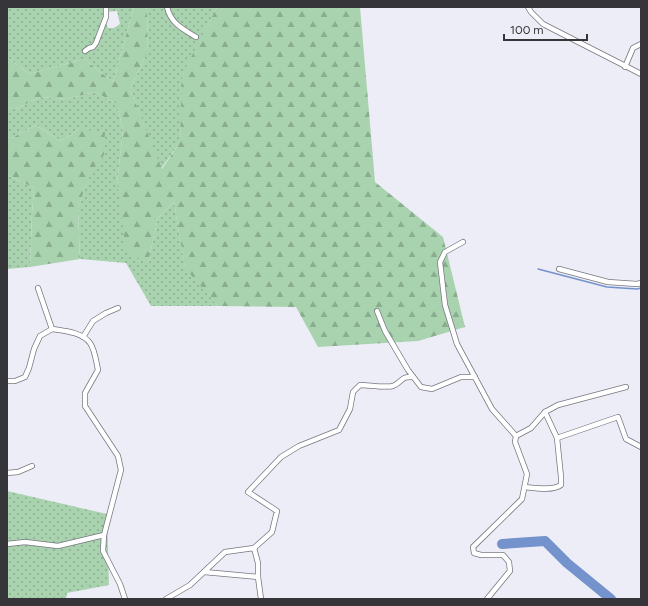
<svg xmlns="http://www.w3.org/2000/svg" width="648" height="606" font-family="Figtree,sans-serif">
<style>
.grass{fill:url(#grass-dots);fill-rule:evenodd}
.forest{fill:url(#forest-firs)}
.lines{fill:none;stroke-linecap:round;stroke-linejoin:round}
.stream{stroke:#7492cb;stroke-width:1.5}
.river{stroke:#7492cb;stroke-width:10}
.street-casing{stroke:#777780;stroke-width:6}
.street{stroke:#fff;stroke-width:4.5}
</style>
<defs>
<pattern id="grass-dots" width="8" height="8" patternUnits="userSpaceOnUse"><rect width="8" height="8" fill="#a9d3af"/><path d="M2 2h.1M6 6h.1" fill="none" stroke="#8aac8f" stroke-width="1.8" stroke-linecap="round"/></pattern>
<pattern id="forest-firs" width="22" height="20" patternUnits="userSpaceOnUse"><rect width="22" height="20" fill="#a9d3af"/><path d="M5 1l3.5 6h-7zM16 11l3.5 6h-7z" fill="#8aac8f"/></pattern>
</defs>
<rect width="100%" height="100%" fill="#ededf7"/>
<!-- grass -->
<g class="grass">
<path d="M7 7H134L113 82 84 59 29 74 7 57ZM117 11 120 24 114 28H108L104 17 107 12Z"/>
<polygon points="143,7 217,7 183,75 180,142 161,169 130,89 148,51 147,9"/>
<polygon points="95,92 117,104 123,131 117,182 148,263 158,218 174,202 185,267 218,306 151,306 126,263 80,259 78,208 91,171 104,155 79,129 61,141 36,125 12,138 7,137 7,107 16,109 40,97 66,99"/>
<polygon points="7,175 34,188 32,214 30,267 7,269"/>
<polygon points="7,491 107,514 109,585 67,593 66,599 7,599"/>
</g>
<!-- forest -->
<g class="forest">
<polygon points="134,7 143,7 147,9 148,51 130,89 162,169 180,142 182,75 217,7 360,7 375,182 443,237 465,327 418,341 318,347 296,307 218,306 185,268 174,202 158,218 148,263 126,252 117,182 123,131 117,104 95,92 66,99 40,97 16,109 7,107 7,57 29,74 84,59 113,82"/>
<polygon points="36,125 61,141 79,129 105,132 104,155 91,172 78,208 80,259 30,267 32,214 34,188 7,175 7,137 12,138"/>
</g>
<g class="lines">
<!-- stream -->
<polyline class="stream" points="538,269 607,287 637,289 641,288"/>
<!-- river -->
<polyline class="river" points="502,544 545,541 567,563 611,599"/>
<!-- street casing -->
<g class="street-casing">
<g id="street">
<path d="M167 7C171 24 183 29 196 37"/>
<polyline points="528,7 531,12 543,24 641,74"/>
<polyline points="85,51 89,48 93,47 96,43 106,17 106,7"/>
<polyline points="625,67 633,48 641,44"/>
<polyline points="463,242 445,252 440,262 445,305 457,344 492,409 516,436"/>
<polyline points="559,269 608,282 637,284 641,283"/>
<polyline points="38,288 52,329"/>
<polyline points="377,311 385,331 408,370 421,387 432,389 461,377 475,377"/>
<polyline points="83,337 93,321 106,313 118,308"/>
<path d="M7 381H15L25 377 29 368 34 349 40 336 52 329C64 331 82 332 90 343 95 350 96 361 98 370L85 393V406L118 456 121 470 104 535 103 551 120 584 125 599"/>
<polyline points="545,412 558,405 626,387"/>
<polyline points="7,473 18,472 32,466"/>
<path d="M525 487C535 488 553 491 561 485V477L557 438"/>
<polyline points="7,544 25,542 58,546 104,535"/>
<path d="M254 548 272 532 277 511 248 492 281 457 299 446 339 430 350 409 353 392 360 385C368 385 386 388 393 386 403 382 400 376 413 377"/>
<polyline points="204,572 258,577"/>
<polyline points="166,599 190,585 225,552 254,548 258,563 258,577 261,599"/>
<polyline points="487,599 510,571 509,562 503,555 481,555 474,553 473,547 522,499 527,474 515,442 516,436 531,428 545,412 557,438 618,417 626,439 641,447"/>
</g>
</g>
<!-- street -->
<use href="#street" class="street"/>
</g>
<!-- border -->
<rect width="648" height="606" fill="none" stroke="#363539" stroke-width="16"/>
<!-- scale -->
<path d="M504 34v6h83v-6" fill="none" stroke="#363539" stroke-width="2"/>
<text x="510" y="34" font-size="12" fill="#363539" stroke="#ededf7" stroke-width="3" paint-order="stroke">100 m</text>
</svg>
